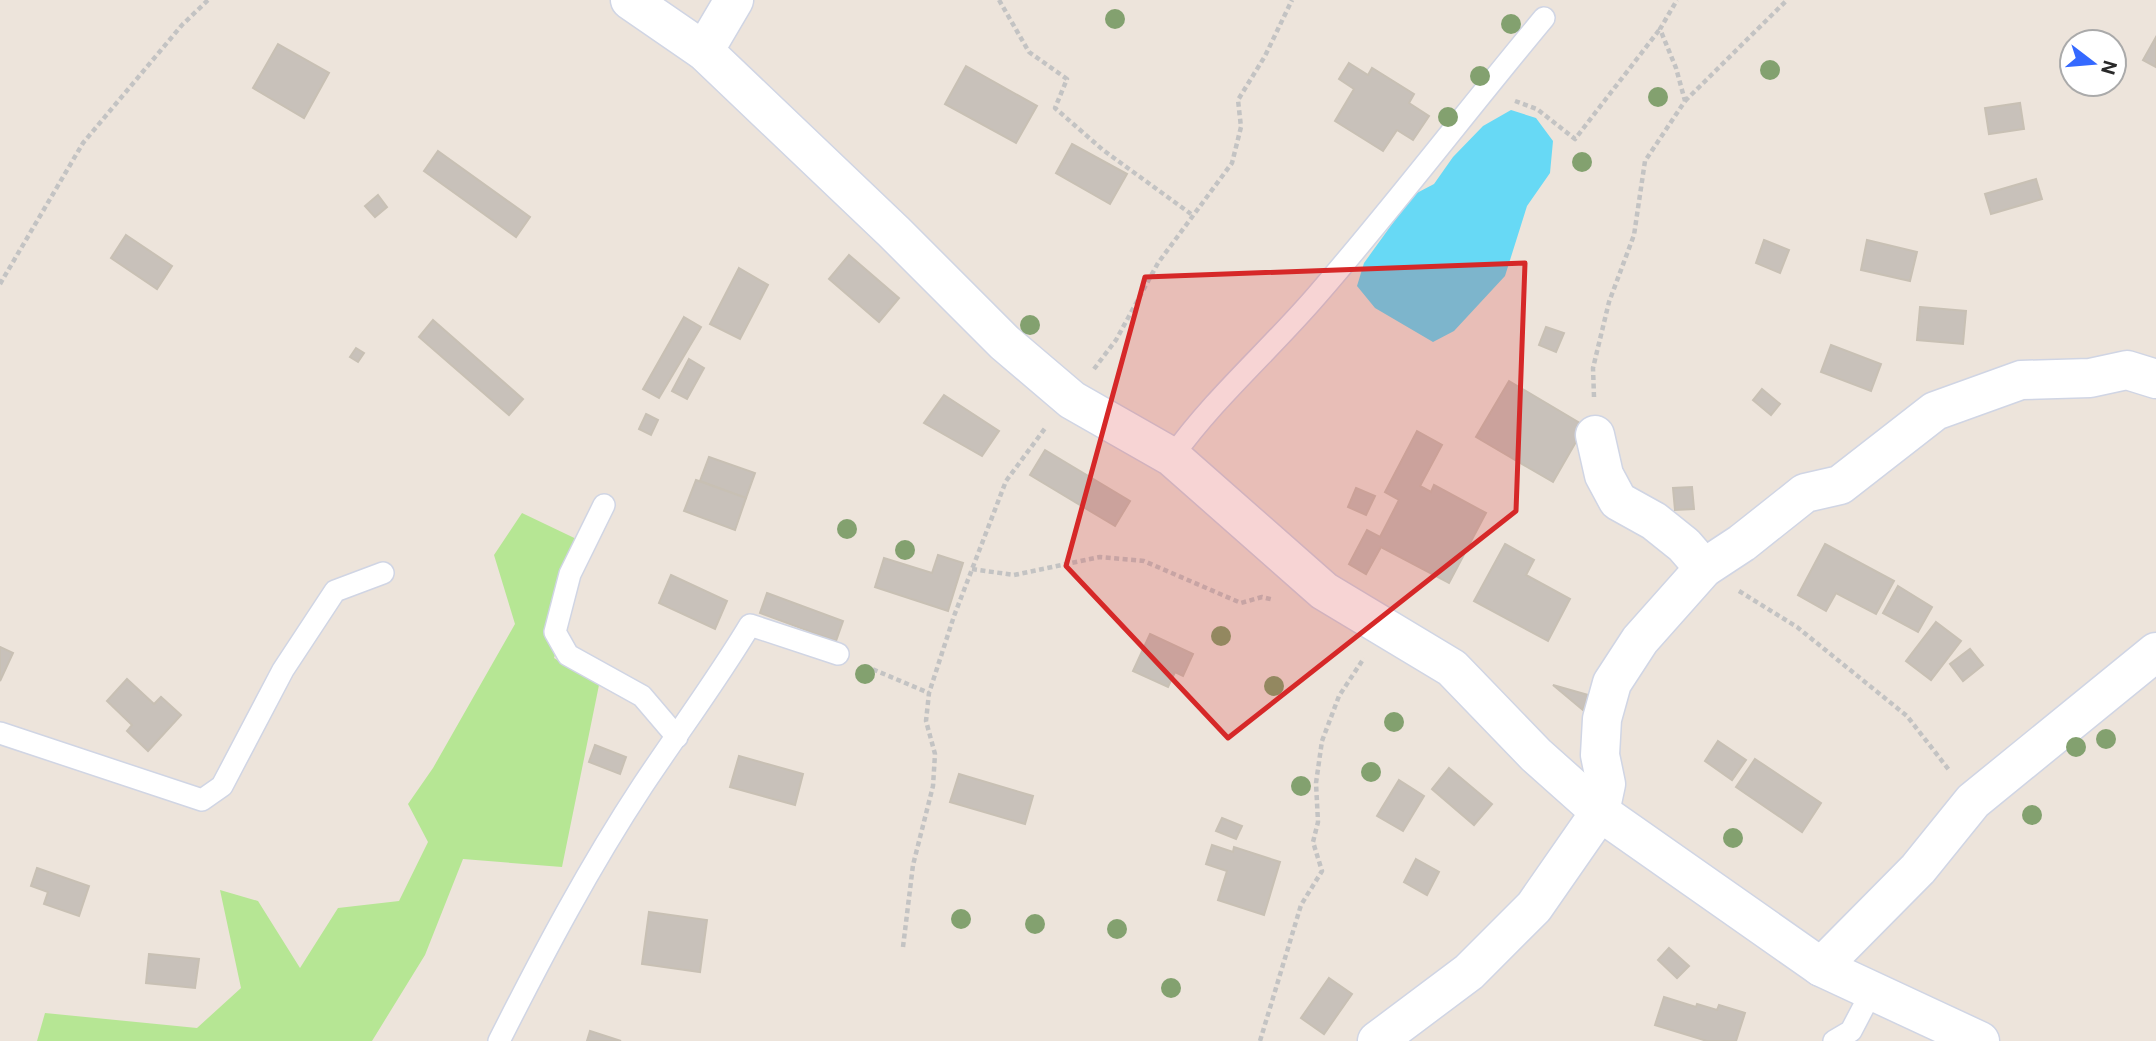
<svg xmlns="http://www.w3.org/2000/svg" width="2156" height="1041" font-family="Roboto,sans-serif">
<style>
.green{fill:#b6e694}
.water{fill:#67d9f5}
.building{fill:#c8c1ba;stroke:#c8c0b4;stroke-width:2}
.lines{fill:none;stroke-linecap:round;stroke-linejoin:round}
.service-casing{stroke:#d0d5e4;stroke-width:24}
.minor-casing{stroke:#d0d5e4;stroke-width:41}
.path{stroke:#c3c3c3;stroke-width:4.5;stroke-dasharray:5 3.5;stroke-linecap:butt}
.service{stroke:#fff;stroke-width:21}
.minor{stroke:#fff;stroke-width:38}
.tree{fill:#83a16f}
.marked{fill:#d62828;fill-opacity:0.2;stroke:#d62828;stroke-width:5;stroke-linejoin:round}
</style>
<rect width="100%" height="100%" fill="#ede4db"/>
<!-- green -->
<polygon class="green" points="522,513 589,545 554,658 599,685 562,867 463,859 425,955 372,1041 37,1041 45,1013 197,1028 241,988 220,890 258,901 300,968 338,908 399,901 428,842 408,804 433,768 515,624 494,555"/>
<!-- water -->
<polygon class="water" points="1511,110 1536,118 1553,141 1550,173 1527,206 1505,276 1454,331 1433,342 1375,308 1357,286 1364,263 1413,195 1434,184 1453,157 1483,126"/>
<!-- building -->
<g class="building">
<polygon points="2156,37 2156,67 2143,60"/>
<polygon points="278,44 329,73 304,118 253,88"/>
<polygon points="1349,63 1368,75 1372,68 1414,94 1409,103 1429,116 1413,140 1397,130 1383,151 1335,121 1354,89 1339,79"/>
<polygon points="966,66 1037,106 1016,143 945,104"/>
<polygon points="2020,103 2024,129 1989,134 1985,108"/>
<polygon points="1072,144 1127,174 1110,204 1056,173"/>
<polygon points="438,151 530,217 516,237 424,171"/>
<polygon points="2036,179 2042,199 1991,214 1985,194"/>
<polygon points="378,195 387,207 375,217 365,206"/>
<polygon points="126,235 172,266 157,289 111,258"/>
<polygon points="1764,240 1789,250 1780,273 1756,263"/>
<polygon points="1867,240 1917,252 1910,281 1861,270"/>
<polygon points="849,255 899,298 879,322 829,279"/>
<polygon points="739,268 768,285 740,339 710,324"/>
<polygon points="1920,307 1966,311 1963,344 1917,340"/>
<polygon points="684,317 701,327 659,398 643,389"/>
<polygon points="433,320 523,399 509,415 419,337"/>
<polygon points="1546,327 1564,333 1556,352 1539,345"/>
<polygon points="1831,345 1881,364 1871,391 1821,372"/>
<polygon points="356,348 364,353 358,362 350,357"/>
<polygon points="689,359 704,368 687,399 672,391"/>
<polygon points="1509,381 1585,426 1553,482 1476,437"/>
<polygon points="1762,389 1780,404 1771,415 1753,400"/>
<polygon points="944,395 999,431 982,456 924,423"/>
<polygon points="646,414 658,420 651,435 639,429"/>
<polygon points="1417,431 1442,445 1420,486 1431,492 1434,485 1486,513 1449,583 1381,547 1366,574 1349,564 1367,530 1380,537 1399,500 1385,492"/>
<polygon points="1045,450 1130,501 1115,526 1030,475"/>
<polygon points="709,457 755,473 746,498 700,481"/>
<polygon points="696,480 746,498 735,530 684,511"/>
<polygon points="1692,487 1694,509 1675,510 1673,488"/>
<polygon points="1356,488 1375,496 1366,515 1348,507"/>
<polygon points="1505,544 1534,560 1526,575 1570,599 1548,641 1474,601"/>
<polygon points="1825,544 1894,581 1876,614 1836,593 1826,611 1798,595"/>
<polygon points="938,555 963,563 948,611 875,587 884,558 932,573"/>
<polygon points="671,575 727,601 715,629 659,603"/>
<polygon points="1898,586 1932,607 1918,632 1883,613"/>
<polygon points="767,593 843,621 836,641 760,613"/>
<polygon points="1936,622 1961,641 1931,680 1906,661"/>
<polygon points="1150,634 1193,654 1183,676 1175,672 1168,687 1133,671"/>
<polygon points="0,647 13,653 0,681"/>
<polygon points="1970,649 1983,665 1963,681 1950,664"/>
<polygon points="127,679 154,704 161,697 181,715 148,751 127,731 132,725 107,701"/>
<polygon points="1553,685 1588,695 1583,710"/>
<polygon points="1718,741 1746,760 1732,780 1705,761"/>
<polygon points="595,745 626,757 620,774 589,762"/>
<polygon points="739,756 803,774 795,805 730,787"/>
<polygon points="1755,759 1821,803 1802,832 1736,787"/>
<polygon points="1449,768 1492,804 1474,825 1432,789"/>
<polygon points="959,774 1033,796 1025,824 950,802"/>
<polygon points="1399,780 1424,796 1403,831 1377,816"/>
<polygon points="1222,818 1242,826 1236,839 1216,831"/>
<polygon points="1212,845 1233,852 1234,847 1280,862 1264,915 1218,900 1227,871 1206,864"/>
<polygon points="1416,859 1439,872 1427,895 1404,882"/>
<polygon points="37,868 89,886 79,916 44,904 48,892 31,886"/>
<polygon points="649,912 707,920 700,972 642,964"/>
<polygon points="1669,948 1689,966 1677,978 1658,960"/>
<polygon points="149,954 199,959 195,988 146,983"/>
<polygon points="1329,978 1352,994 1324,1034 1301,1018"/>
<polygon points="1664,997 1696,1007 1697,1004 1717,1010 1719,1005 1745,1013 1736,1041 1707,1041 1655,1025"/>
<polygon points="590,1031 621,1041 587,1041"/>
</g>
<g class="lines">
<!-- service casing -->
<g class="service-casing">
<g id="service">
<path d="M1172 457C1215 397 1270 350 1318 294 1396 204 1468 109 1544 18"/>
<polyline points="604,505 570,574 555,632 568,655 642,696 677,737"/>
<polyline points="0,733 202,800 222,786 283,670 335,591 383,573"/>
<path d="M499 1041C543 954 589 867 643 785 679 731 717 680 750 625L838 654"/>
<polyline points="1834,1041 1851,1031 1872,991"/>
</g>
</g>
<!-- minor casing -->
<g class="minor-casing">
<g id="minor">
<polyline points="630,0 704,51 894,232 1005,343 1072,400 1172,457 1324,591 1452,668 1536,755 1600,812 1821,967 1980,1041"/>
<polyline points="704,51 734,0"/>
<polyline points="1595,435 1604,475 1618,501 1654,521 1684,545 1704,568"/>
<polyline points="1821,967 1918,869 1973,801 2156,652"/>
<polyline points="1377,1041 1469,972 1534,907 1600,812 1606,784 1600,755 1602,719 1612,683 1640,640 1704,568 1742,543 1805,493 1840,485 1935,411 2021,380 2090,378 2127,370 2156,379"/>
</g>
</g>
<!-- path -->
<g class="path">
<polyline points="999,0 1029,52 1067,79 1055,108 1103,150 1191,214"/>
<polyline points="1515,101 1537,109 1575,139 1660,29"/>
<polyline points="1685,101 1787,0"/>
<polyline points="0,284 83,143 182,25 208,0"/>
<polyline points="1094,369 1116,340 1158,263 1232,163 1241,127 1238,100 1265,56 1292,0"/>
<polyline points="1594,397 1593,368 1609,302 1634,235 1645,161 1685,101 1676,68 1660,29 1677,0"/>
<polyline points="972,569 1014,575 1100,557 1144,561 1241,603 1262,597 1274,600"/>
<polyline points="1739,591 1797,627 1907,716 1949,770"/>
<polyline points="865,666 929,693"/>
<polyline points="903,947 913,865 933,786 935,754 926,721 929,693 954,616 1006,481 1046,427"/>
<polyline points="1260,1041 1301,905 1322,871 1313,842 1318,822 1316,783 1322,741 1339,696 1364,658"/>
</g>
<!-- service -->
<use href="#service" class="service"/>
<!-- minor -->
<use href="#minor" class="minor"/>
</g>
<!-- trees -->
<g class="tree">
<circle cx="1115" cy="19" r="10"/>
<circle cx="1511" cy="24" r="10"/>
<circle cx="1770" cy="70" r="10"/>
<circle cx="1480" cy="76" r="10"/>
<circle cx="1658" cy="97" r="10"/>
<circle cx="1448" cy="117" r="10"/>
<circle cx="1582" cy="162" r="10"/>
<circle cx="1030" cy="325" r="10"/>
<circle cx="847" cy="529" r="10"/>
<circle cx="905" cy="550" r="10"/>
<circle cx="1221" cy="636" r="10"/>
<circle cx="865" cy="674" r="10"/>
<circle cx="1274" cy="686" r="10"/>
<circle cx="1394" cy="722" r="10"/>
<circle cx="2106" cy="739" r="10"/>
<circle cx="2076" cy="747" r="10"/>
<circle cx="1371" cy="772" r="10"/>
<circle cx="1301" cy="786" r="10"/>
<circle cx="2032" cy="815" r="10"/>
<circle cx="1733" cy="838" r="10"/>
<circle cx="961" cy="919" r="10"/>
<circle cx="1035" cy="924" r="10"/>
<circle cx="1117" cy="929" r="10"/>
<circle cx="1171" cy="988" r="10"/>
</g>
<!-- marked area -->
<path class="marked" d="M1525 263 1516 511 1228 738 1066 566 1145 277Z"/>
<!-- north arrow -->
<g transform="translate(2093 63) rotate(106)"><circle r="33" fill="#ffffff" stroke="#aaaaaa" stroke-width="2"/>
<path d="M0-5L12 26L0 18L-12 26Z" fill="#3569ff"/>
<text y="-10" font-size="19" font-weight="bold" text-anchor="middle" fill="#2a2a2a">N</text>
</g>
</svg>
